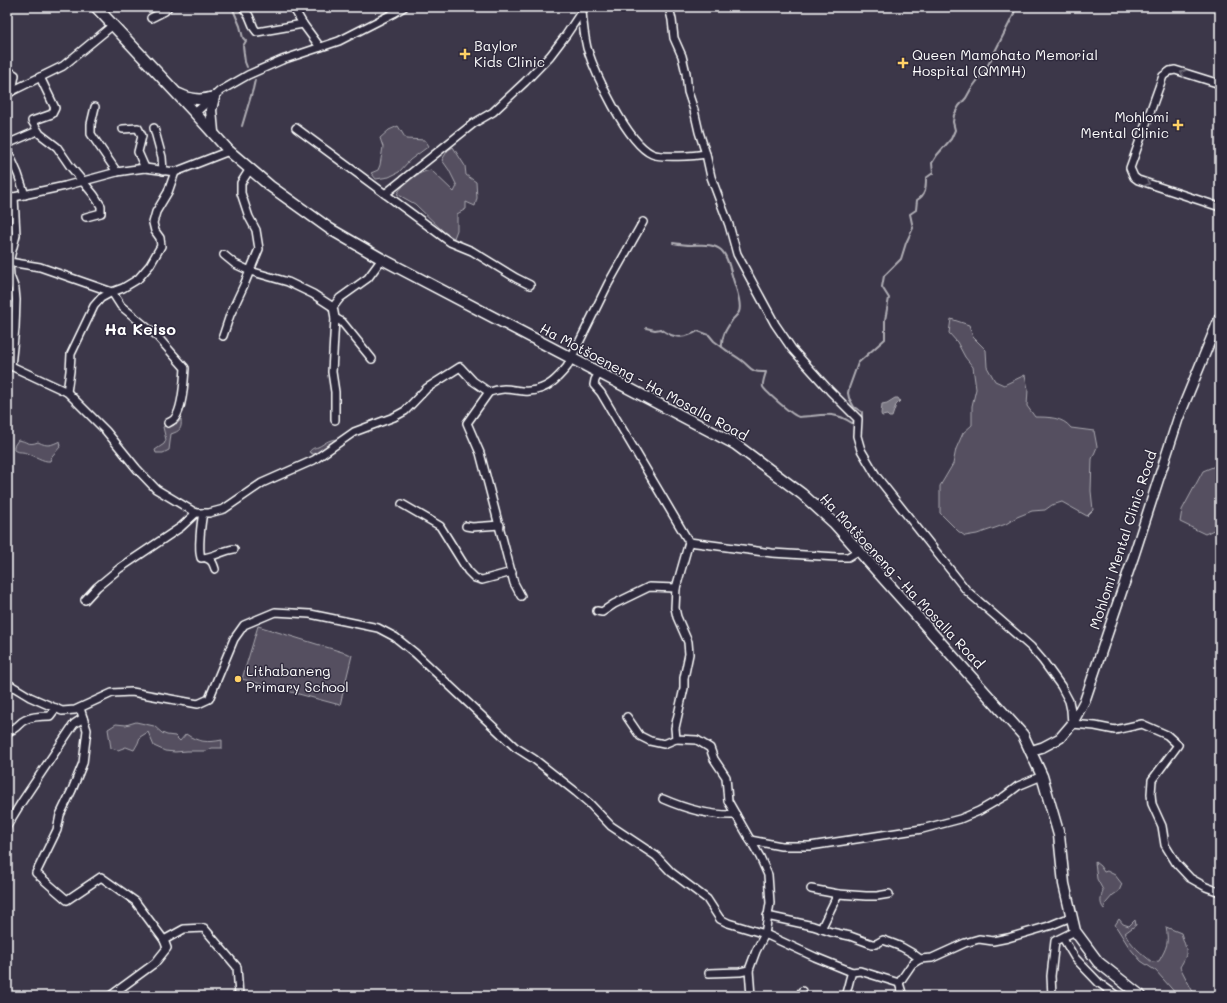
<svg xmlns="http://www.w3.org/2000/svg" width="1227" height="1003" font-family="Mali,sans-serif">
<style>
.green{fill:#555060;stroke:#aaa8b0}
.water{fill:#797682;stroke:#afadb4}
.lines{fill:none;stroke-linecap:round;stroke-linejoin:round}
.stream{stroke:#afadb4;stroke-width:2}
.minor-casing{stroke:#fff;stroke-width:10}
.tertiary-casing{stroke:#fff;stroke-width:12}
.secondary-casing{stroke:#fff;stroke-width:13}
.minor{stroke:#2f2a3d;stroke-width:7}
.tertiary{stroke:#2f2a3d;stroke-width:9}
.secondary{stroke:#2f2a3d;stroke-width:10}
.oneway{stroke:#6d6a77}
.poi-dot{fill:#ffd166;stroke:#2f2a3d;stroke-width:1.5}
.labels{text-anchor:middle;stroke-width:3;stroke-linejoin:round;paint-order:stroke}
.poi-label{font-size:14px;fill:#fff;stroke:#2f2a3d;text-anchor:start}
.street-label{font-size:14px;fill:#fff;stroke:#2f2a3d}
.quarter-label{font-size:16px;font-weight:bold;fill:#fff;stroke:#2f2a3d}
</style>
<rect width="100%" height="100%" fill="#3c3749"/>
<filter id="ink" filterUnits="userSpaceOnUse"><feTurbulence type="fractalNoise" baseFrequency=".025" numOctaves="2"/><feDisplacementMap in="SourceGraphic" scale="8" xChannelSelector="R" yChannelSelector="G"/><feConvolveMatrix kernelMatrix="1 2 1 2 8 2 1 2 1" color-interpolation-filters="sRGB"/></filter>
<g filter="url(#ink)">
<!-- green -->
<g class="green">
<polygon points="398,126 406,139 425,140 429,146 410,160 399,172 389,177 376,179 371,173 378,170 380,165 383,147 380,138 389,130"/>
<path d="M453 147 465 166 466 175 476 182 477 198 475 206 466 202V209L457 214V230L454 238 445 233 415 204 397 194C404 182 418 172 431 170L454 192 457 186 449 170 442 160 448 150Z"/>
<path d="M951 319 969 325 973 337 986 350 987 367 995 381 1004 385 1025 375 1028 389 1027 406 1035 417C1048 417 1063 417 1071 428L1094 431 1097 447 1092 459 1091 491 1093 510 1087 516 1062 502 1052 505 1045 510 1032 511 1017 517 1006 524 995 528 977 534 965 536 958 531 940 513V486L953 464 956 449 963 433 972 425V406L976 389 973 367 965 357 957 342 949 333Z"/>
<path d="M181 419C182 429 180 431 171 434L169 450 163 453H156L155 450 164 444 166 440 163 427 166 425 173 421 177 424Z"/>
<path d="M337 439 326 446 320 454H313L309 452C312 448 314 448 318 447 326 443 327 440 337 439Z"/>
<path d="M18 440C27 441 28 446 38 442 48 447 51 445 60 441L61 446 52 456 50 461C43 462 34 455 26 453 22 451 18 453 14 450V446Z"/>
<polygon points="1220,464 1220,527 1205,534 1180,522 1182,510 1203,471"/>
<polygon points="258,626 352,655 340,705 242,679"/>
<path d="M136 722 154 726 162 733 167 735 175 736 180 741 186 734C197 742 208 743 222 740V748H212L206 751H187L175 752 165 751 154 746 148 732 140 737 138 743 134 750 126 747 118 750 111 748 108 729 116 724 126 725Z"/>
<path d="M1095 862 1100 866 1104 872 1107 871 1115 875 1122 884 1119 891 1113 895 1106 903 1104 909C1099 903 1101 898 1103 890L1097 879Z"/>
<path d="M1119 919 1123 924 1129 926 1135 920 1136 925 1125 933C1130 944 1142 954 1152 962L1159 961C1167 947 1169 943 1166 927L1181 933C1186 950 1190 951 1180 967L1195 996H1178L1156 971 1141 961 1134 953 1129 947 1115 925Z"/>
</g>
<!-- water -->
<polygon class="water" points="895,398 898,398 900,401 896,405 892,417 889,417 887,415 882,416 881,414 882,404 887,403"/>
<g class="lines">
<!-- stream -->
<g class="stream">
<polyline points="232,7 240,26 243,38 246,41 243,46 245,62 247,67"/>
<polyline points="242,126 253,89 255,80"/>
<path d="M673 243C679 244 685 245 691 245 701 245 713 243 721 250 729 257 731 275 735 285 737 292 742 304 739 312 738 314 735 317 733 319 727 328 721 336 722 347 728 352 734 355 741 360 752 368 750 373 766 372 765 376 762 383 763 387 766 392 793 416 799 417 802 417 807 416 811 416 828 414 837 413 852 423L856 421"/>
<path d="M646 328 655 330 661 329C673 339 685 339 698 331L709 335 714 341 722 347"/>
<path d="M860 418 862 417V412L854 407 849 398 848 393 849 388 858 363 885 339V320L889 298 882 287 884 276 901 259 906 243 913 228 910 214 916 210 917 200C926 195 926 187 926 178L933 173 932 163 937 155 951 139 955 130 953 122 954 115 959 106 966 98 971 89 986 69 1014 14 1015 7"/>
</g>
<!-- minor casing -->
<g class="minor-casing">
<g id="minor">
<polyline points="243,7 249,16 254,28 257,32 303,24"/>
<polyline points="293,7 303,24 320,47"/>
<polyline points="669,7 672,20 674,38 682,56 686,73 688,92 694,110 699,132 706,154 711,177 729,225 737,254 775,324 792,349 830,391 858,419 857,436 861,450 877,477 967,591 1031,647 1043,661 1061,686 1069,701 1071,710 1072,724 1095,726 1115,730 1142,724 1167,735 1178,745 1152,780 1151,794 1152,804 1162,826 1165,845 1176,863 1190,878 1206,887 1220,892"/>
<path d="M582 11C583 24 584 35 587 48 595 73 627 143 652 154 661 158 695 156 706 154"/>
<polyline points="151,18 165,11 168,7"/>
<polyline points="7,70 15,75 12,91"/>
<polyline points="40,77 55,108 52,114 32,121 40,134 57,147 70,166 94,195 101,206 101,213 86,217"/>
<polyline points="1220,84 1175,70 1170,71 1163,76 1130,168 1134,177 1138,180 1220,207"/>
<polyline points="7,95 12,91 63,66 113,25"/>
<polyline points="95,107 91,124 91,134 117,172"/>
<polyline points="195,113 220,91 248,75 282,60 339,41 394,13 404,7"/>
<polyline points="154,128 162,157 163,171"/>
<polyline points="296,128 450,242 472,251 516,278 530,285"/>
<polyline points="123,129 138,128 142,136 138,152 145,168"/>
<polyline points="7,144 37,131"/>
<polyline points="7,149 18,174 25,195"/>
<polyline points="385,194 474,123 493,112 525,82 550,56 566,35 582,11 582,7"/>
<polyline points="7,197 14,197 65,186 117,172 130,170 145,168 175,172 229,151"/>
<polyline points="224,255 235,264 250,271 288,282 313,294 333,307"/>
<path d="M9 262 40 267 112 292 121 306 156 335 185 368C184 380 183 408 175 418 174 420 170 422 168 423"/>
<polyline points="335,318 342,322 372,359"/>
<polyline points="223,336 230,315 244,285 259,249 256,230 249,217 241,193 241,183 250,169"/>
<polyline points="7,366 11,366 67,392 106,431 137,469 156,489 196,513 209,513 224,509 262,483 314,460 354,432 394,417 405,411 427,388 460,367 473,381 489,392 467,423 480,453 514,583 521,596"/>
<polyline points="11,366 15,328 16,300 15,289 10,276 9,262 16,235 14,197"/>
<polyline points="599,373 595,380 594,385 601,393 689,542 676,588 675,608 677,617 688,642 689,654 684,678 684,688 675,728 676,739 697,740 710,748 714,759 726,777 728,801 760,857 768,875 770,903 765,934 756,951 749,970 751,996"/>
<polyline points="67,392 70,371 71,354 94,306 101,298 112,292 123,288 138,279 150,265 161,246 160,238 155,231 153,223 156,212 168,192 175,172"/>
<path d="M489 392C494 391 499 389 504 389 513 389 521 392 529 391 547 390 557 379 567 367L608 284 643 222"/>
<polyline points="335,420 335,392 332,372 335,318 333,307 340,298 368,278 382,259"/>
<polyline points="402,504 440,526 468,571 475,578 482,580 512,572"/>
<path d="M203 513C201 523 198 549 201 558 213 558 223 550 234 549"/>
<polyline points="466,526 472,527 500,525"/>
<polyline points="689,542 772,553 837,557 848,557 858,551"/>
<path d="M206 558C212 560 213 563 215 569"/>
<polyline points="85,600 97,587 120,568 181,527 196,513"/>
<polyline points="597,611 602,612 614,604 649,587 676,588"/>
<polyline points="7,683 30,697 62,711 75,710 112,693 132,692 198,704 209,699 234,639 244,625 275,612 310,614 378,628 395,637 415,653 515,747 534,759 576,792 589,803 611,826 656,856 671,872 707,899 720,919 728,923 765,934 815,957 852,972"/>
<polyline points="80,708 87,730 83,763 72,790 60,815 57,830 36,873 67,900 101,877 135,901 164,940 167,948 155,963 110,996"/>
<polyline points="627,717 640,736 650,741 664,744 676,739"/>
<path d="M7 732C18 729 18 723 25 720 32 716 43 716 50 716L56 708"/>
<path d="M663 799C686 809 711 816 736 815"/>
<polyline points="7,826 21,803 74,724 83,718"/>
<polyline points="750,840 781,846 810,846 922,829 960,819 979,811 1005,796 1018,786 1042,776"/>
<polyline points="811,889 838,894"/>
<path d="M767 916 813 926 831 932 850 936 872 944H876L883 940C898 945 908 949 920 959"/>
<polyline points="821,929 838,894 866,896 877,896 889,894"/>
<polyline points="1063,938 1075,958 1099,983 1117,996"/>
<polyline points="164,940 184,929 204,928 237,967 239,996"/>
<polyline points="709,973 740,972 749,970"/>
<polyline points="899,983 912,964 920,959 932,958 965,943 979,939 993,941 1008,938 1049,926 1071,917"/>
<polyline points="799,996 802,991"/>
<path d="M845 996C848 988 849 980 852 972L860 971 899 983 903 996"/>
<polyline points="1052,996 1051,976 1055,941 1075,931"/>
</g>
</g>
<!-- tertiary casing -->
<g class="tertiary-casing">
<polyline id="tertiary" points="1030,751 1043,747 1060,738 1072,724 1085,700 1134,555 1178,419 1220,317"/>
</g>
<!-- secondary casing -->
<g class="secondary-casing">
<g id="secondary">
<polyline points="96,7 195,113 229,151 270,186 330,229 382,259 735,444 802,494 834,523 1023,735 1042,776 1059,835 1064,884 1075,931 1098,962 1141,996"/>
<path d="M179 94C191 100 201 101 214 97"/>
<polyline points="213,132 211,110 214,97"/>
</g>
</g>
<!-- minor -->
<use href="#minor" class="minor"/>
<!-- tertiary -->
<use href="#tertiary" class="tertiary"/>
<!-- secondary -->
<use href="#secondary" class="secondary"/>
</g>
<!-- one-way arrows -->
<defs><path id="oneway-chevron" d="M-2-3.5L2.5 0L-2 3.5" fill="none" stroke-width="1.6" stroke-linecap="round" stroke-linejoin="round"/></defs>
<g class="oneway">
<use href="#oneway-chevron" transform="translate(1183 73) rotate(-164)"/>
<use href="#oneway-chevron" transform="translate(1147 183) rotate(18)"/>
</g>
</g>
<!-- markers -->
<g class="poi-dot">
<path d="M463 48h4v4h4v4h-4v4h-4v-4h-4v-4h4z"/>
<path d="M901 57h4v4h4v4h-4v4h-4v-4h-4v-4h4z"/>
<path d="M1176 119h4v4h4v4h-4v4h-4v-4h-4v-4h4z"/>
<circle cx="238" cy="679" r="4"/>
</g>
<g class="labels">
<!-- poi labels -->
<g class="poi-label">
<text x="474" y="51">Baylor<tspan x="474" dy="16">Kids Clinic</tspan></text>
<text x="912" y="60">Queen Mamohato Memorial<tspan x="912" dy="16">Hospital (QMMH)</tspan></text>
<text x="1169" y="122" text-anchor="end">Mohlomi<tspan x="1169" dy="16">Mental Clinic</tspan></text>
<text x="246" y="676">Lithabaneng<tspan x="246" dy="16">Primary School</tspan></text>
</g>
<!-- street labels -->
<g class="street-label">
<text transform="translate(644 382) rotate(28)" y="5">Ha Motšoeneng - Ha Mosalla Road</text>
<text transform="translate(1123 540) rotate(-72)" y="5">Mohlomi Mental Clinic Road</text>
<text transform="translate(902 581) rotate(47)" y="5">Ha Motšoeneng - Ha Mosalla Road</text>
</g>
<!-- quarter labels -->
<g class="quarter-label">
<text x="140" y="335">Ha Keiso</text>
</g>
</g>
<!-- margin -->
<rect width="1227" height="1003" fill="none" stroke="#2f2a3d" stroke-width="24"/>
<rect x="12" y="12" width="1203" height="979" fill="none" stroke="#fff" stroke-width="1.5" filter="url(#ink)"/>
</svg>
